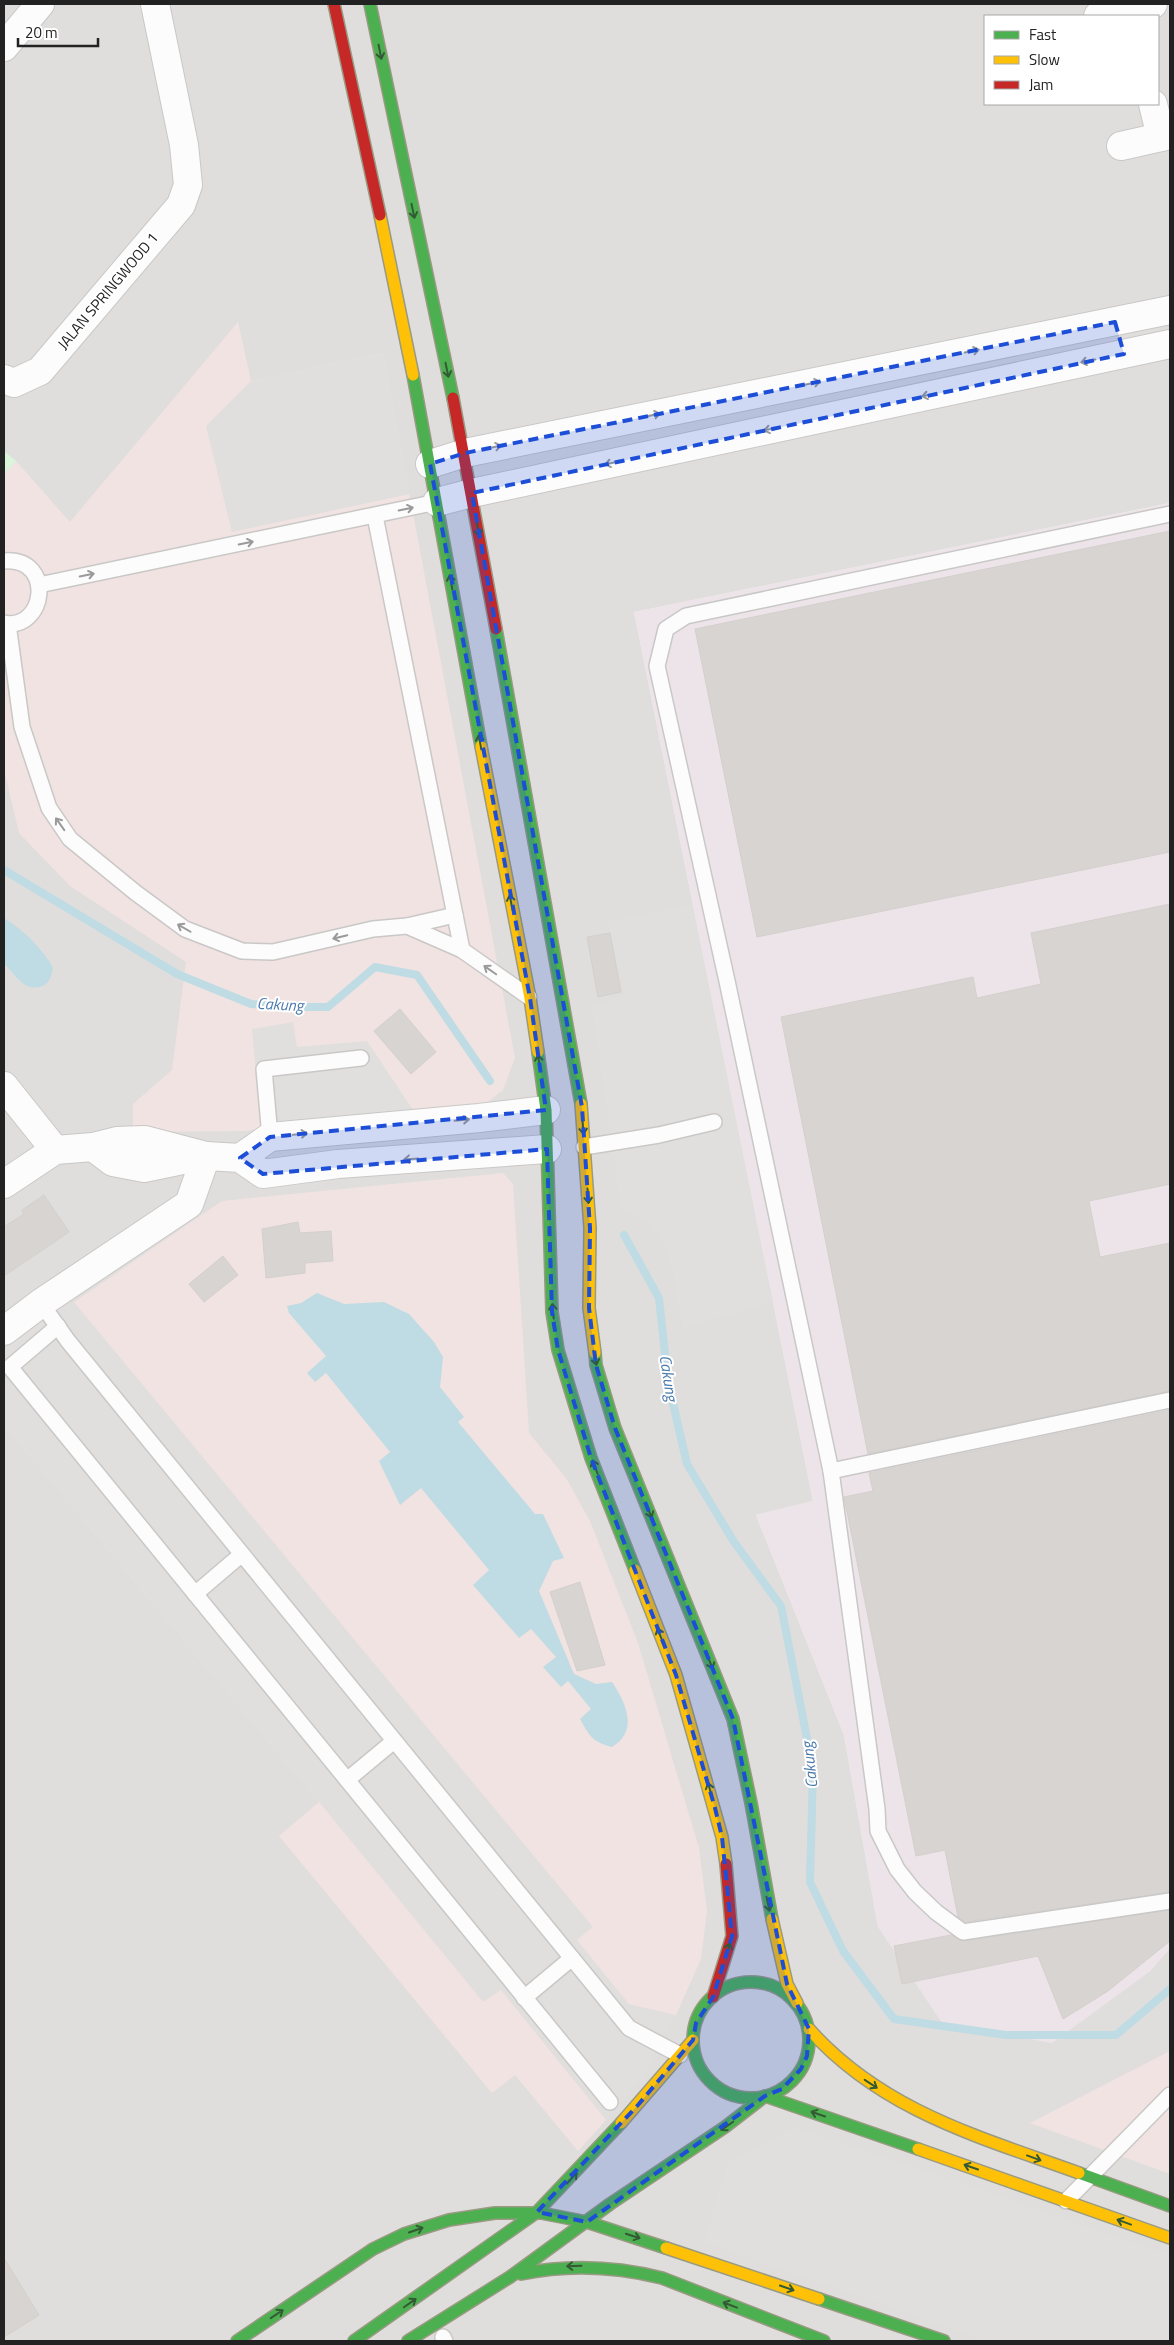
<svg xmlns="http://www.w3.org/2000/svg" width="1174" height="2345" font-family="'Titillium Web',sans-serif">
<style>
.residential{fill:#dfdedc;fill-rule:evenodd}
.commercial{fill:#f1e3e1}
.industrial{fill:#ede4e9}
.park{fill:#daf5da}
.parking{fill:#e0dfde}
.water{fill:#bfdbe3}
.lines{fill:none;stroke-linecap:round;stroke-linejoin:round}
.stream{stroke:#bfdbe3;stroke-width:8}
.building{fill:#d7d4d2;stroke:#d3d0cc}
.lane-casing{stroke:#c9c8c7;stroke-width:18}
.street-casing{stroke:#c9c8c7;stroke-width:30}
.fast-casing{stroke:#999a82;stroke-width:14}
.slow-casing{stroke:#999a82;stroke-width:14}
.jam-casing{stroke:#999a82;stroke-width:14}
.lane{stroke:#fdfcfc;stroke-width:15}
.street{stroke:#fdfcfc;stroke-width:28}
.fast{stroke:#4caf50;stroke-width:11}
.slow{stroke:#ffc107;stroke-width:11}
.jam{stroke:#c62828;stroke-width:11}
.oneway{stroke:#335a34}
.oneway2{stroke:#9a9a9a}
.marked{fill:#1d4ed8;fill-opacity:0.2;stroke:#1d4ed8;stroke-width:4;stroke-dasharray:10 6;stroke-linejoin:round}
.labels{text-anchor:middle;stroke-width:4;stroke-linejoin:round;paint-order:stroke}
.street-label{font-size:15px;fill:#222;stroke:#fff}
.water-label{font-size:16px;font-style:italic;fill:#4a7aab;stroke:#fff}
</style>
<rect width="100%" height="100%" fill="#f0eeeb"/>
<!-- residential -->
<path class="residential" d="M4 4H1170V503L634 612 813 1501 756 1515 844 1735 878 1927 1149 1972 1170 1948V2341H4ZM985 16H1158V104H985Z"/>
<!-- commercial -->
<g class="commercial">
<polygon points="238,322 251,381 383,353 515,1058 503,1090 483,1106 245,1131 133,1132 133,1104 172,1070 186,962 70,886 19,833 4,769 4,474 16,461 70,522"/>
<polygon points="503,1173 513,1184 529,1433 566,1478 590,1521 638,1643 699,1848 707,1911 701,1959 676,2015 606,2120 578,2151 515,2075 492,2093 279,1836 319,1802 4,1425 4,1350 222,1201"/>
<polygon points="1170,2050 1170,2174 1030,2123 1168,2052"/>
</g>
<!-- industrial -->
<polygon class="industrial" points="1170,503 1170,1948 1149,1972 1052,2043 942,2023 878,1927 844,1735 756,1515 813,1501 634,612"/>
<!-- park -->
<polygon class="park" points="4,451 16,461 4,474"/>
<!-- parking -->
<g class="parking">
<polygon points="383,353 410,494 232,532 206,426 251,381"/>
<polygon points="692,904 773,1302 683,1328 669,1252 651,1225 621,1206 592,1008 624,994 608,922"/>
<polygon points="293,1022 297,1047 367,1041 415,1113 261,1129 252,1029"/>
<polygon points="74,1302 593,1927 577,1940 629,2004 676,2015 643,2077 606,2120 501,1990 483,2002 319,1802 4,1425 4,1350"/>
<polygon points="794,2127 1170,2255 1170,2341 987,2341 704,2242 729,2161"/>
</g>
<!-- water -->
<g class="water">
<path d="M4 918C23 930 42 948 53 968 51 977 49 985 39 987 23 991 15 973 4 964Z"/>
<path d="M317 1293 344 1304 384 1302 409 1314 434 1342 443 1357 440 1387 464 1417 458 1422 535 1514H543L564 1558 553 1561 539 1591 574 1674 596 1684 612 1682C626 1703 639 1731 612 1747 592 1742 589 1735 580 1719L591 1709 568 1681 561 1687 543 1667 556 1657 531 1629 519 1638 473 1585 489 1570 421 1488 400 1505 379 1461 390 1452 326 1373 315 1382 307 1373 326 1356 289 1313 287 1306 301 1303Z"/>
</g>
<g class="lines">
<!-- stream -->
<g class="stream">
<polyline points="4,870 177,974 251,1004 298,1007 328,1007 375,967 417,975 490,1081"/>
<polyline points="624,1235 659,1298 668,1382 687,1464 734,1542 781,1606 813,1769 810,1882 843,1951 894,2019 1006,2035 1116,2035 1170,1989"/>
</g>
</g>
<!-- building -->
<g class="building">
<polygon points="1170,531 1170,852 757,937 695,629"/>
<polygon points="1170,904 1170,1184 1089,1201 1100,1257 1170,1243 1170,1391 868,1454 781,1017 973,977 977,998 1041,984 1031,933"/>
<polygon points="610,933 621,992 598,997 587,937"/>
<polygon points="400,1009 436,1052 411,1074 374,1031"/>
<polygon points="44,1195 69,1232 4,1276 4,1227 24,1214 22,1210"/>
<polygon points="298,1222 300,1233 331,1231 333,1261 305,1263 305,1273 266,1278 262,1229"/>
<polygon points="223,1256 238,1275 204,1302 189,1284"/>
<polygon points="1170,1410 1170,1892 965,1922 958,1917 945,1850 916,1856 844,1497 873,1491 869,1473"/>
<polygon points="580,1582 605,1665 577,1671 550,1592"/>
<polygon points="1170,1910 1170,1941 1108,1991 1063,2019 1038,1956 902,1984 894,1946 951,1935 964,1941"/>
<polygon points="4,2258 39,2315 4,2337"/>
</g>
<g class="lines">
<!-- lane casing -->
<g class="lane-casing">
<g id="lane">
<polyline points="1170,514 686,616 666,629 657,666 727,981 831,1471 877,1809 878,1831 897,1869 915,1892 936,1912 963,1932 1170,1901"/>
<polyline points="375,516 462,950"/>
<path d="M4 561C56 557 45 632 4 623"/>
<polyline points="39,585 437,502"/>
<polyline points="8,624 22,727 49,808 70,839 136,893 185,929 242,951 273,952 373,929 407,926 462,950 529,997"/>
<polyline points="407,926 455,915"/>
<polyline points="270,1137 264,1069 361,1058"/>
<polyline points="584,1147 659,1135 714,1122"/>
<polyline points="41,1303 68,1341 629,2028 680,2055"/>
<polyline points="58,1326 10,1367 610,2102"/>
<polyline points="831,1471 1170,1400"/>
<polyline points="195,1594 242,1554"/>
<polyline points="347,1780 394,1741"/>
<polyline points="524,1998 572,1958"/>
<polyline points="1066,2201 1170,2095"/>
<polyline points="443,2337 445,2341"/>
</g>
</g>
<!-- street casing -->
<g class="street-casing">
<g id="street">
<polyline points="1098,16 1153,4"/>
<polyline points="4,47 40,4"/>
<polyline points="1153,104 1161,137"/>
<polyline points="1121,146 1170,135"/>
<polyline points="4,379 14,383 40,371 181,205 188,185 184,145 155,4"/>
<polyline points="430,464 465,453 1170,310"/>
<polyline points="437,502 472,493 1170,344"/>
<polyline points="4,1086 55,1150"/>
<polyline points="93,1147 113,1162 144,1168 197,1157"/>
<polyline points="240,1158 270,1137 479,1118 546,1110"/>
<polyline points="4,1184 55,1150 93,1147 117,1141 145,1140 206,1156 240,1158 263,1174 338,1164 547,1149"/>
<polyline points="4,1331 41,1303 189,1204 206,1156"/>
</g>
</g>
<!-- fast casing -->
<g class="fast-casing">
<g id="fast">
<polyline points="370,4 453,398"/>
<polyline points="413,375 481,746"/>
<polyline points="496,629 581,1104"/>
<polyline points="538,1052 546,1110 552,1312 558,1350 591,1458 635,1570"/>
<polyline points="595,1353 596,1365 615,1428 733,1719 751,1803 772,1919"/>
<circle cx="751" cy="2040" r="58"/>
<polyline points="1079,2173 1170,2206"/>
<path d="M521 2274C569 2264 614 2266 662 2278L824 2341"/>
<polyline points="819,2299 944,2341"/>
<polyline points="237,2341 373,2249 404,2234 449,2220 495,2213 541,2213 587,2222 666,2248"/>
<polyline points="354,2341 537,2212 621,2123"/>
<polyline points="408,2341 510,2277 610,2204 725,2127 765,2096 918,2149"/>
</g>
</g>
<!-- slow casing -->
<g class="slow-casing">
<g id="slow">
<polyline points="380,215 413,375"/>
<polyline points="481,746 530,998 538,1052"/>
<polyline points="581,1104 590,1228 589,1308 595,1353"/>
<polyline points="635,1570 676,1675 722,1837 726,1864"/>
<polyline points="772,1919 787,1984 797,2003"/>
<path d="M809 2029C882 2111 980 2137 1079 2173"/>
<polyline points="621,2123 693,2040"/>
<polyline points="918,2149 1170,2238"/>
<polyline points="666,2248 819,2299"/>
</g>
</g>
<!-- jam casing -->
<g class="jam-casing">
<g id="jam">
<polyline points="334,4 380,215"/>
<polyline points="453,398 496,629"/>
<polyline points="713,1997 732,1936 726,1864"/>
</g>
</g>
<!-- lane -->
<use href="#lane" class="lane"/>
<!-- street -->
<use href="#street" class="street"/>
<!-- fast -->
<use href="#fast" class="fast"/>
<!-- slow -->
<use href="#slow" class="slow"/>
<!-- jam -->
<use href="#jam" class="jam"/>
</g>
<!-- one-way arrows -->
<defs><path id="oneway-shaft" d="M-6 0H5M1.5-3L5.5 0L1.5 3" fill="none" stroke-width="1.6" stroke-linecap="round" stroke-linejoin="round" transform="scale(1.25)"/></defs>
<g class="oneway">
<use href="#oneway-shaft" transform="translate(380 52) rotate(79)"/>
<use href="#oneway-shaft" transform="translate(413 211) rotate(78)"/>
<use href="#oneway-shaft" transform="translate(447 370) rotate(78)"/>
<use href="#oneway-shaft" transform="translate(478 529) rotate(80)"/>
<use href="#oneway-shaft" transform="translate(451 582) rotate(-100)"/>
<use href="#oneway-shaft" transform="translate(480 742) rotate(-100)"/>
<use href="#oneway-shaft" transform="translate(511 902) rotate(-101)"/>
<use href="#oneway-shaft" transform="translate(539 1062) rotate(-98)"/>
<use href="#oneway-shaft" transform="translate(583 1127) rotate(86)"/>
<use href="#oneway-shaft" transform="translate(588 1196) rotate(86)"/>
<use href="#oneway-shaft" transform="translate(553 1311) rotate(-95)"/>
<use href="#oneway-shaft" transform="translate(595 1358) rotate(78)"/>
<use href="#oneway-shaft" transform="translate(595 1467) rotate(-111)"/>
<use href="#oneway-shaft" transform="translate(649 1511) rotate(68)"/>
<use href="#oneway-shaft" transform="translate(660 1635) rotate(-111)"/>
<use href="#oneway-shaft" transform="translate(710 1662) rotate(68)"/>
<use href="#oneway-shaft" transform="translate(710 1790) rotate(-106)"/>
<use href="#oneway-shaft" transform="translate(768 1904) rotate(78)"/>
<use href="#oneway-shaft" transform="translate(728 1950) rotate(-74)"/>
<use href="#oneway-shaft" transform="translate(871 2084) rotate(33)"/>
<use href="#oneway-shaft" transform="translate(818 2114) rotate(-161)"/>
<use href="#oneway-shaft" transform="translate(727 2126) rotate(145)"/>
<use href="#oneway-shaft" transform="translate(1034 2158) rotate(20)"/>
<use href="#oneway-shaft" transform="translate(971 2167) rotate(-161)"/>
<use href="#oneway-shaft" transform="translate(572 2178) rotate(-47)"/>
<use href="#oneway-shaft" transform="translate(1124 2222) rotate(-160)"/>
<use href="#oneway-shaft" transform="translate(416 2230) rotate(-19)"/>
<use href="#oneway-shaft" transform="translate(633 2236) rotate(18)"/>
<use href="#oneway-shaft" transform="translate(574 2266) rotate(178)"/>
<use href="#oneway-shaft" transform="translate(787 2288) rotate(19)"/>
<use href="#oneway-shaft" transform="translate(410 2303) rotate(-35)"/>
<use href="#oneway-shaft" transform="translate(730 2305) rotate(-159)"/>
<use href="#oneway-shaft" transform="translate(277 2314) rotate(-34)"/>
</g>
<g class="oneway2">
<use href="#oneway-shaft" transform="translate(972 351) rotate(-11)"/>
<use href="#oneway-shaft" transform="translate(1088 361) rotate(168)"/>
<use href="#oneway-shaft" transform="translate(813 383) rotate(-11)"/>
<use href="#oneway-shaft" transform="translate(929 395) rotate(168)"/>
<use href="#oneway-shaft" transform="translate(653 415) rotate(-11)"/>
<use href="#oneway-shaft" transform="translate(771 429) rotate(168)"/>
<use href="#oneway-shaft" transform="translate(494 447) rotate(-11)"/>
<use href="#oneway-shaft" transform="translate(612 463) rotate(168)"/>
<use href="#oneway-shaft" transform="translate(406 509) rotate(-12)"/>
<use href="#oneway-shaft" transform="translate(246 543) rotate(-12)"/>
<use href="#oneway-shaft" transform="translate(87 575) rotate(-12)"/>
<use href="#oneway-shaft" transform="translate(60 824) rotate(-125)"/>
<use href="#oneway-shaft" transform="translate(184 928) rotate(-150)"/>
<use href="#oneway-shaft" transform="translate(340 937) rotate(167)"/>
<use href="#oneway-shaft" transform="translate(490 970) rotate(-145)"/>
<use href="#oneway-shaft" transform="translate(462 1120) rotate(-5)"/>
<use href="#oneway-shaft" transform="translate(300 1134) rotate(-5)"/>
<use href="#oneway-shaft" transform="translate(411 1159) rotate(176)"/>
</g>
<!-- marked area -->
<path class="marked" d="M1115 322 1124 354 472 493 582 1107 590 1228 589 1308 596 1365 615 1428 733 1719 787 1984 809 2029 807 2056 801 2069 782 2089 765 2096 587 2222 537 2212 638 2105 693 2040 696 2023 713 1997 732 1936 722 1837 715 1808 676 1675 591 1458 558 1350 552 1312 547 1149 263 1174 240 1158 270 1137 546 1110 530 998 430 464 465 453Z"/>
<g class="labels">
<!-- street labels -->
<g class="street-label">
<text transform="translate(108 291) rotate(-50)" y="5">JALAN SPRINGWOOD 1</text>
</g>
<!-- water labels -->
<g class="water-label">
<text transform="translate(280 1004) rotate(3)" y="6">Cakung</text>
<text transform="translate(669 1378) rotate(81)" y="6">Cakung</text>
<text transform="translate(809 1765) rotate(-96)" y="6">Cakung</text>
</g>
</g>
<!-- border -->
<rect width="1174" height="2345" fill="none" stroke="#222222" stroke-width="10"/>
<!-- legend -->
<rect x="984" y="15" width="175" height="90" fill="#ffffff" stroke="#a7a7a7"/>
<rect x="994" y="31" width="25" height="8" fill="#4caf50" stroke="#a7a7a7"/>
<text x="1029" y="40" font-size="15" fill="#222222">Fast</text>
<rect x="994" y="56" width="25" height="8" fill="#ffc107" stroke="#a7a7a7"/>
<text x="1029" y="65" font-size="15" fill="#222222">Slow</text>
<rect x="994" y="81" width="25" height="8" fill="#c62828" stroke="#a7a7a7"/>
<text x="1029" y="90" font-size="15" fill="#222222">Jam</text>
<!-- scale -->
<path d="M18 38v8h80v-8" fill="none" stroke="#222222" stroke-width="2.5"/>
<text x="25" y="38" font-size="15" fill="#222222" stroke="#ffffff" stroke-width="4" paint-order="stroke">20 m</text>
</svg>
